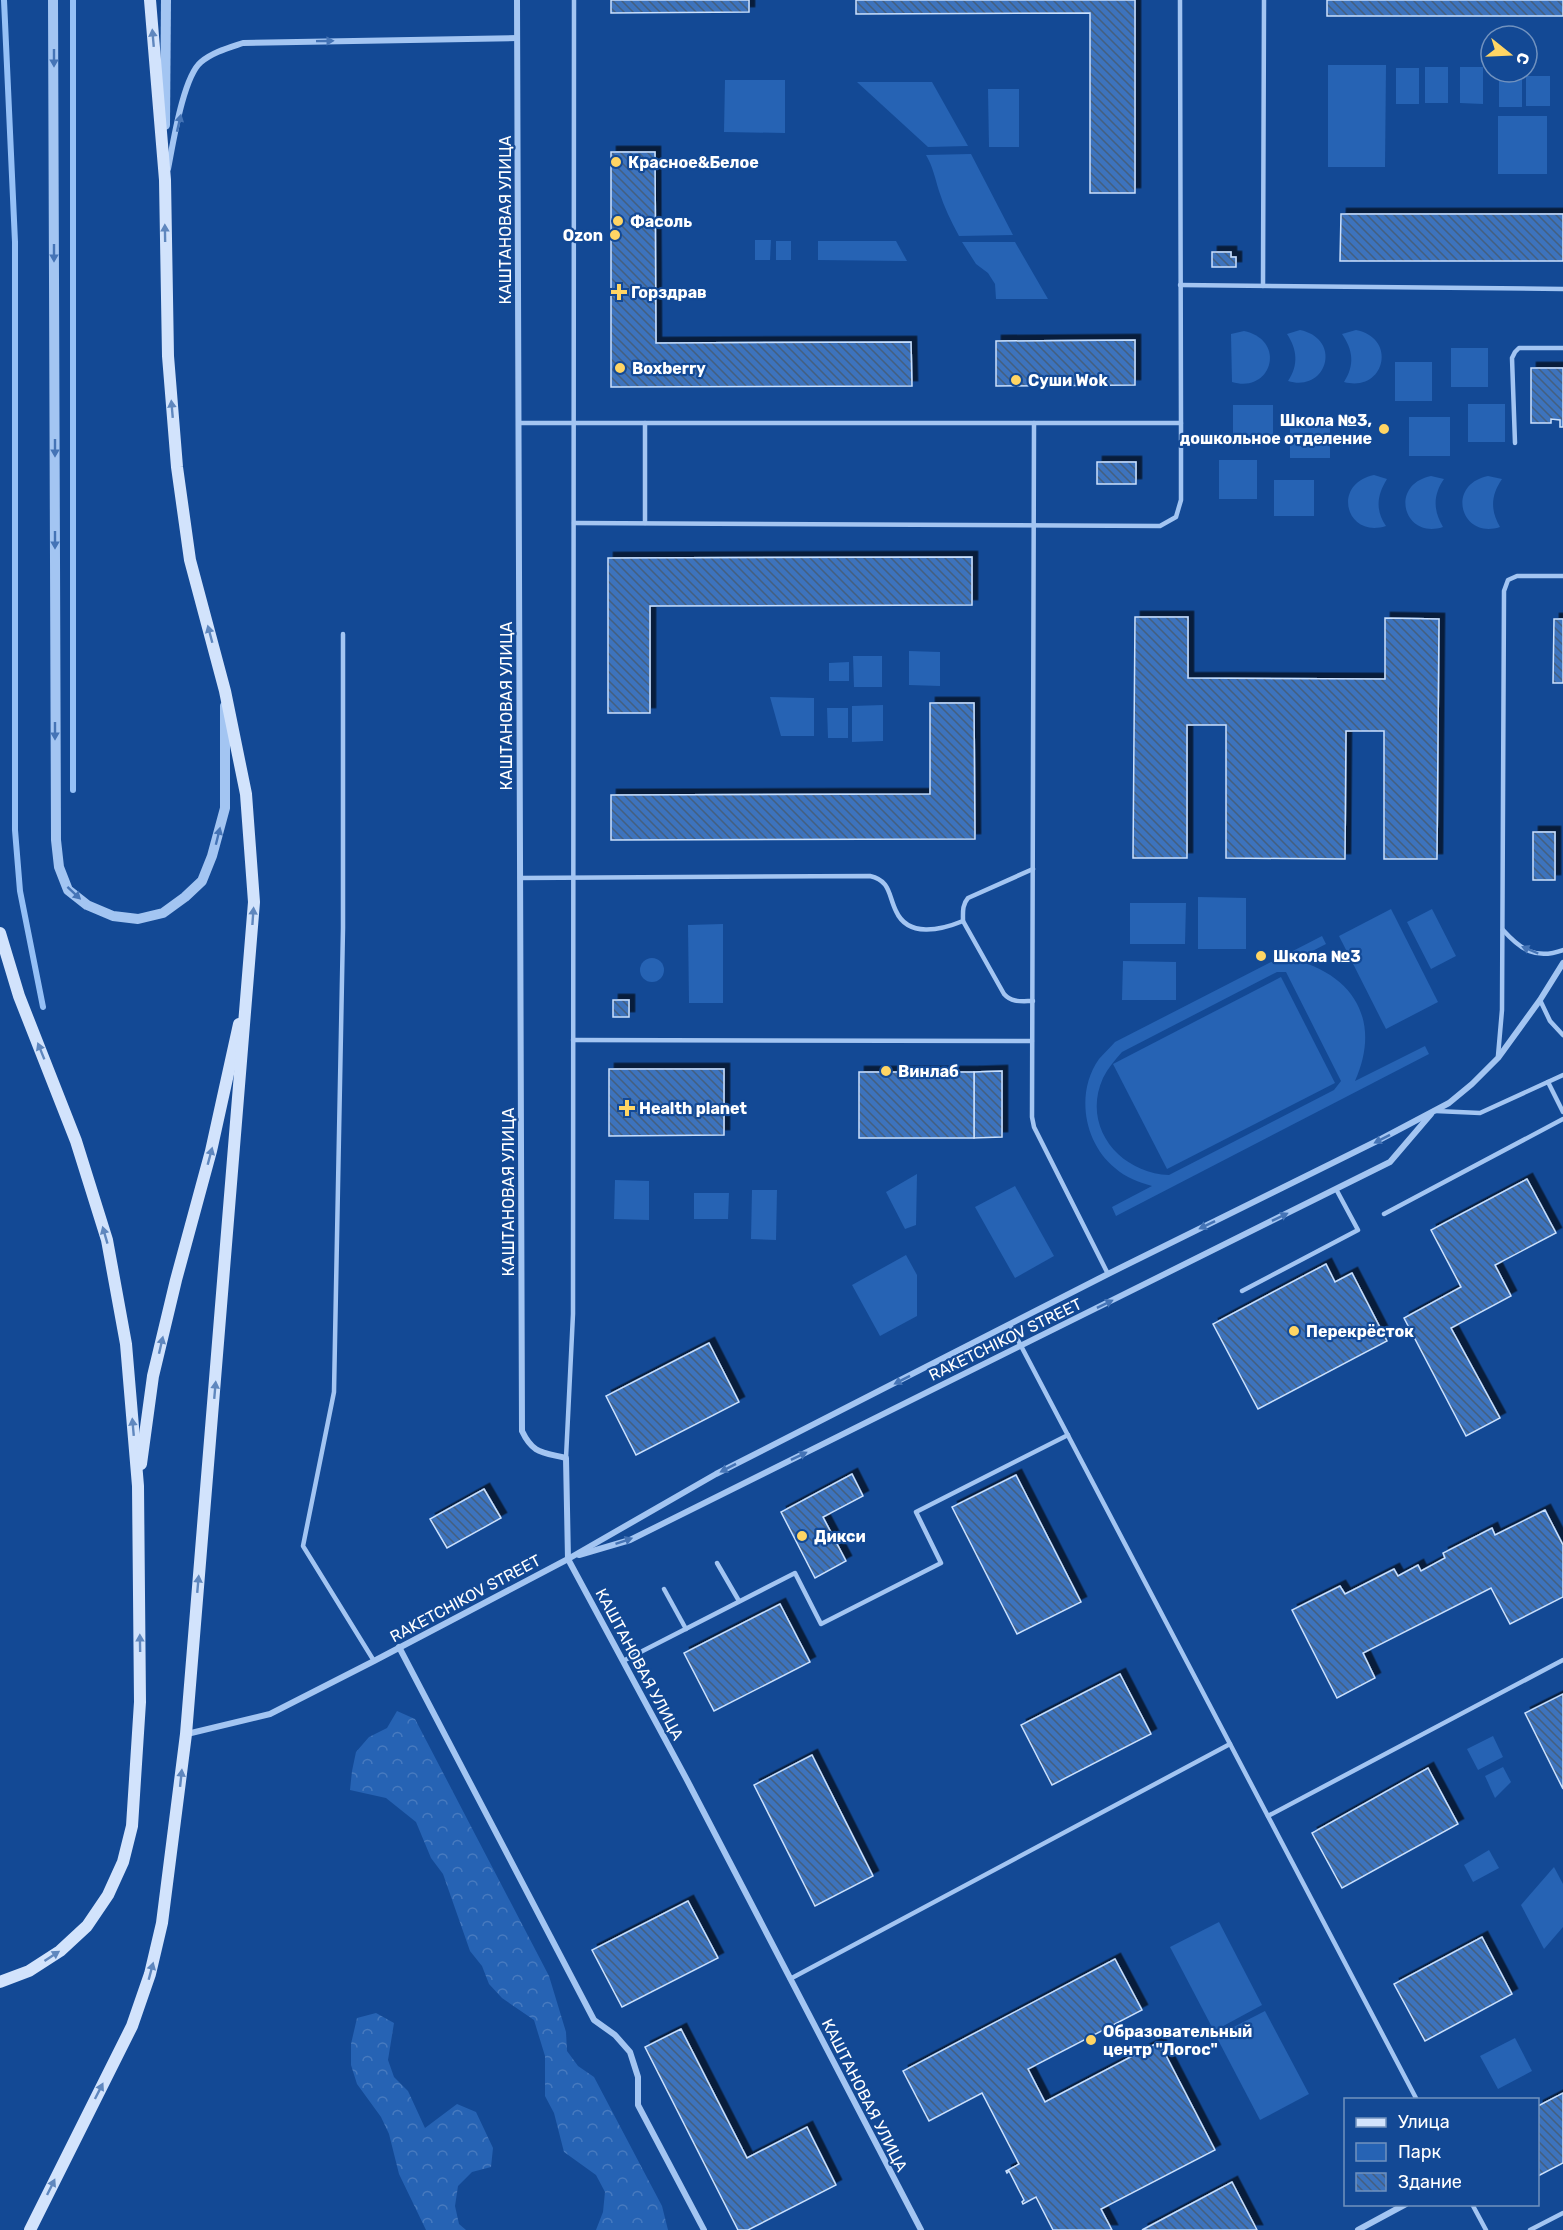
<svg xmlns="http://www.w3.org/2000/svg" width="1563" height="2230" font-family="Rubik,sans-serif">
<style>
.forest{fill:url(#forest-crowns)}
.park{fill:#2663b4;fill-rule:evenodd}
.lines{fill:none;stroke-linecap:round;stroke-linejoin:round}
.stream{stroke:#95c0f6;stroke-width:6}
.building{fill:url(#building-back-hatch);stroke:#cae0fd;stroke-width:1.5;filter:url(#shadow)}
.service{stroke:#a3c5f2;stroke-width:4.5}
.minor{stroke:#a3c5f2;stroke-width:6}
.tertiary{stroke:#a3c5f2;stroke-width:10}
.secondary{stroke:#d2e3fc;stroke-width:12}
.oneway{fill:#5f87be}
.oneway2{fill:#4574b6}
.poi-dot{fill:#ffd564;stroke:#134995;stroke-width:2}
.labels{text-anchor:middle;stroke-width:4.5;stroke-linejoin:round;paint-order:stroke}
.poi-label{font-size:16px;font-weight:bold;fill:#fff;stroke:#134995;text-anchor:start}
.street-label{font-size:16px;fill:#fff;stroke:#134995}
</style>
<defs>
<pattern id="forest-crowns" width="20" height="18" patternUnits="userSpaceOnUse" patternTransform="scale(1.5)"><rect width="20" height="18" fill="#2663b4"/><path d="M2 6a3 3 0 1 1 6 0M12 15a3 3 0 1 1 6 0" fill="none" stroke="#477abf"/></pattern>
<pattern id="building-back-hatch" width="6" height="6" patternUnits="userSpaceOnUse" patternTransform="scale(1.5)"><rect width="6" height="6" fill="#3c73bd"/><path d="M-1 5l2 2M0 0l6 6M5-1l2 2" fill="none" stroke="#455e7f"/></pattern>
<filter id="shadow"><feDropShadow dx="5.5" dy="-5.5" stdDeviation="0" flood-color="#0009"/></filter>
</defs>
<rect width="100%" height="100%" fill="#134995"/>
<!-- forest -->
<g class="forest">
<polygon points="397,1711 415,1719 549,1976 566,2032 567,2051 578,2066 594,2077 662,2206 668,2230 596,2230 603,2212 605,2192 596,2175 564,2152 554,2113 545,2096 545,2056 534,2020 502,1998 489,1984 482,1966 470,1951 443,1874 431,1858 416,1822 386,1798 350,1790 352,1771 356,1752 369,1737 387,1728"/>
<polygon points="376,2013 394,2023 388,2060 394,2077 408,2091 425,2128 457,2104 476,2112 493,2148 491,2167 472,2172 458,2186 455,2206 459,2224 466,2230 426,2230 399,2174 389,2134 381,2117 357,2084 351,2065 351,2044 357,2018"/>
</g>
<!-- park -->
<g class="park">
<polygon points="1328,65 1386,65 1385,167 1328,167"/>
<rect x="1425" y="67" width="23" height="36"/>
<polygon points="1460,67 1483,67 1483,104 1460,103"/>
<rect x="1396" y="68" width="23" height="36"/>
<rect x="1499" y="76" width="23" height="31"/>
<rect x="1526" y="76" width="24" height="30"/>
<polygon points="725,80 785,80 785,133 724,132"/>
<polygon points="857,82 932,82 968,146 928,147"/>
<polygon points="988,89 1019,89 1019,147 989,147"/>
<rect x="1498" y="116" width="49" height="58"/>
<path d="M971 154 1013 235 959 236C951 221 944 207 939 191 935 178 933 167 926 155Z"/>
<polygon points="755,240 771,240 770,260 755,260"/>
<rect x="776" y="241" width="15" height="19"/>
<polygon points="818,241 896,241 907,261 818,260"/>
<polygon points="962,242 1015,242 1048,299 996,299 995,284 988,273 976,264"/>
<path d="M1300 330C1343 339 1327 393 1288 381 1299 365 1297 349 1287 334Z"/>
<path d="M1356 330C1398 338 1385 393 1344 382 1355 365 1353 350 1342 334Z"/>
<path d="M1244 331C1287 340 1272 394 1232 382L1231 334Z"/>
<rect x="1451" y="348" width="37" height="39"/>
<rect x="1395" y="362" width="37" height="39"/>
<rect x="1468" y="404" width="37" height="38"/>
<rect x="1233" y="405" width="40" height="39"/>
<rect x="1409" y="417" width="41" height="39"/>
<rect x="1290" y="419" width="40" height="39"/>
<rect x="1219" y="460" width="38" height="39"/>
<path d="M1374 475 1387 479C1377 495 1375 510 1386 526 1346 539 1331 484 1374 475Z"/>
<path d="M1431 476 1444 479C1433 495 1433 510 1443 527 1404 540 1388 485 1431 476Z"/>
<path d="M1488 476 1502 479C1491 495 1490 510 1500 527 1461 540 1445 485 1488 476Z"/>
<rect x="1274" y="480" width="40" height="36"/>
<polygon points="909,651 940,652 940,686 909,685"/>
<polygon points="853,656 882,656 882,687 854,687"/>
<polygon points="849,662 849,681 829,681 829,663"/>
<polygon points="770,697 814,698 814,736 781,736"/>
<polygon points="883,705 883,741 852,742 852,706"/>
<polygon points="848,708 848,738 828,738 827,708"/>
<polygon points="1198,897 1246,898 1246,949 1198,949"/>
<polygon points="1130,903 1186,903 1185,944 1130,944"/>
<polygon points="1391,909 1438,1002 1386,1029 1339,936"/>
<polygon points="1432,909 1456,956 1431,969 1407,922"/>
<polygon points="723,924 723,1003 689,1003 688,925"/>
<path d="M1322 936 1326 944 1295 960C1356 976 1381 1023 1355 1081L1425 1046 1429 1054 1116 1216 1112 1207 1152 1186C1139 1182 1126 1178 1115 1168 1084 1143 1075 1093 1099 1059 1104 1053 1110 1048 1115 1042ZM1277 972H1286L1341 1081 1334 1090 1169 1175C1120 1173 1081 1127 1103 1078 1108 1068 1115 1060 1122 1052Z"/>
<circle cx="652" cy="970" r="12"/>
<polygon points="1123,961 1176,962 1176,1000 1122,1000"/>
<polygon points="1281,977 1335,1083 1167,1169 1113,1064"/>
<polygon points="917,1174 916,1225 905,1229 886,1192"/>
<polygon points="615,1180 649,1181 649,1220 614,1219"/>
<polygon points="1015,1186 1054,1256 1015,1278 975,1207"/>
<polygon points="752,1190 777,1190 776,1240 751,1239"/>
<polygon points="694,1193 729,1193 728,1219 694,1219"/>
<polygon points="906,1255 917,1275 917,1316 880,1336 852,1285"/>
<polygon points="1493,1736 1503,1757 1478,1770 1467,1749"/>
<polygon points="1503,1767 1511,1782 1495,1798 1485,1776"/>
<polygon points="1489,1850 1499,1868 1473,1882 1464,1865"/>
<polygon points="1554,1867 1563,1884 1563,1927 1544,1949 1521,1905"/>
<polygon points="1219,1922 1262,2005 1214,2031 1170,1947"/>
<polygon points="1265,2011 1309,2094 1260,2120 1216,2036"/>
<polygon points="1515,2038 1532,2071 1498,2089 1480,2056"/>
</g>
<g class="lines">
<!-- stream -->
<g class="stream">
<polyline points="4,0 15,242 15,830 20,891 43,1007"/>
<polyline points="73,790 73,0"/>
</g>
</g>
<!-- building -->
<g class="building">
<polygon points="611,0 749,0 749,12 611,13"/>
<polygon points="856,0 1135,0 1135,193 1090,193 1090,13 856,14"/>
<rect x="1327" y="0" width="236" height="16"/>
<polygon points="611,152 655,152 656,343 911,342 912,386 611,387"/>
<polygon points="1341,214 1563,214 1563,261 1340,261"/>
<polygon points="1212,252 1231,252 1231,257 1236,257 1236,267 1212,267"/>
<polygon points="1135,340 1135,385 996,386 996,341"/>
<polygon points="1531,368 1563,368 1563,427 1560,427 1560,420 1551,419 1551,423 1531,423"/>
<rect x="1097" y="462" width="39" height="22"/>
<polygon points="972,557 972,605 650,606 650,713 608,713 608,558"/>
<polygon points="1135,617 1188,617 1188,678 1385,679 1385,618 1439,619 1437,859 1384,859 1384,731 1346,731 1345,859 1226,858 1226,725 1187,725 1187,858 1133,858"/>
<polygon points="1554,619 1563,619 1563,683 1553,683"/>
<polygon points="930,703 974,703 975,839 611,840 611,795 930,794"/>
<rect x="1533" y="832" width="22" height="48"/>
<rect x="613" y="1000" width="16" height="17"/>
<polygon points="609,1069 724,1069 724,1135 609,1136"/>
<polygon points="1002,1071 1002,1137 974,1138 974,1072"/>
<rect x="859" y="1072" width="115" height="66"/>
<polygon points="1527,1179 1556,1233 1495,1265 1511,1296 1451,1328 1500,1418 1466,1436 1404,1318 1461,1287 1431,1230"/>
<polygon points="1326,1264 1335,1282 1352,1273 1387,1341 1258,1409 1213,1324"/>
<polygon points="709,1343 739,1402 636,1455 606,1396"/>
<polygon points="852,1474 863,1496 823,1517 846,1561 815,1578 781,1512"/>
<polygon points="1016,1475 1081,1602 1017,1634 952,1507"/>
<polygon points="484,1489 501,1518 447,1548 430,1519"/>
<polygon points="1545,1510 1563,1545 1563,1597 1510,1624 1491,1588 1363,1653 1375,1678 1337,1698 1292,1610 1340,1586 1345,1594 1394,1569 1398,1576 1418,1565 1421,1571 1445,1558 1443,1553 1492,1528 1495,1535"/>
<polygon points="780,1604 810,1662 714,1711 684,1653"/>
<polygon points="1120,1674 1151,1734 1052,1785 1021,1725"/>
<polygon points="1563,1694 1563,1789 1525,1713"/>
<polygon points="812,1755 873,1876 815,1906 754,1785"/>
<polygon points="1428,1768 1458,1824 1342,1888 1312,1833"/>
<polygon points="688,1901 718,1958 622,2007 592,1950"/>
<polygon points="1482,1937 1512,1994 1425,2041 1394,1984"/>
<polygon points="1115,1959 1142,2010 1028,2069 1045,2102 1159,2042 1215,2150 1101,2209 1112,2230 1053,2230 1036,2197 1023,2204 1022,2202 1024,2200 1009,2171 1007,2173 1006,2171 1019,2164 982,2093 929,2121 903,2071"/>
<polygon points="681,2029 747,2158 807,2127 836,2185 748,2230 738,2230 645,2047"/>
<polygon points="1563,2093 1563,2163 1538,2176 1538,2106"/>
<polygon points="1232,2182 1257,2230 1142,2230"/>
</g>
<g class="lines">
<!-- service -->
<g class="service">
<polyline points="1180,285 1563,289"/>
<polyline points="1263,286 1264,0"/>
<polyline points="519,423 1181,423 1180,0"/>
<polyline points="1034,423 1032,1117 1034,1127 1108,1274"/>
<polyline points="1515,443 1512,358 1515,352 1519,348 1563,348"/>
<polyline points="574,523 1160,526 1176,517 1181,500 1181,423"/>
<polyline points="645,523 645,423"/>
<polyline points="343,634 343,928 334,1392 303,1546 374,1661"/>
<path d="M520 878 870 876C891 881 888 895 896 911 908 938 941 930 963 921"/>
<path d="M1503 930C1521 950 1536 960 1563 950"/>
<polyline points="1540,1000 1550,1021 1563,1035"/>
<path d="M1033 1001C1022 1001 1012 1003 1004 994L963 921C963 912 962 905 968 898L1033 869"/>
<polyline points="573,1040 1032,1041"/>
<polyline points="1498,1056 1502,1010 1504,591 1508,580 1517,576 1563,576"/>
<polyline points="1548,1082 1563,1112"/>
<polyline points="1436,1111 1480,1113 1563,1075"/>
<polyline points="1384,1214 1563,1119"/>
<polyline points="1242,1291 1358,1230 1336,1189"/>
<polyline points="1010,1325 1417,2100"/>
<polyline points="566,1458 573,1314 574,0"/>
<polyline points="717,1563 739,1601"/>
<polyline points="664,1589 686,1629"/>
<polyline points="623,1661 795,1573 821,1624 941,1563 916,1512 1068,1435"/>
<polyline points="1268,1816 1563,1660"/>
<polyline points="790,1979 1230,1744"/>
<polyline points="1472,2204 1486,2230"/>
<polyline points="1530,2230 1563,2213"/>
</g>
<!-- minor -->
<g class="minor">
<path d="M517 0 522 1431C533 1454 542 1452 566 1458L568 1559 687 1780 921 2230"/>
<path d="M168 169C173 144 183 77 201 62 213 52 228 48 243 43L517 38"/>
<polyline points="579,1555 630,1540 1390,1162 1431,1114"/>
<polyline points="399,1647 594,2020 615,2035 630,2052 638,2077 638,2105 704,2230"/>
<polyline points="187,1734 270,1714 374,1661 568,1559 716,1474 1108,1274 1381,1139 1449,1103 1472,1084 1498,1058 1540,1000 1563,963"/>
<polyline points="1358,2230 1406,2204"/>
</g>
<!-- tertiary -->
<g class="tertiary">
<polyline points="53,0 56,840 59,867 68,890 87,905 113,916 138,919 163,913 185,897 202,881 212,856 225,808 225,706"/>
<polyline points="165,125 166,0"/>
</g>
<!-- secondary -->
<g class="secondary">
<polyline points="0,933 19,996 76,1141 107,1240 126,1344 138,1486 140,1702 132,1826 123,1862 108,1895 87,1926 60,1951 29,1971 0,1982"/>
<polyline points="141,1464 153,1376 176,1280 211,1151 239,1024"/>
<polyline points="30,2230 132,2026 150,1974 162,1923 186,1734 254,902 246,794 225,691 190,560 177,467 168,356 165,180 150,0"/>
</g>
</g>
<!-- one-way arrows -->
<defs><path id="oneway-solid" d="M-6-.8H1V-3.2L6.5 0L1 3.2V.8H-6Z" transform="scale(1.5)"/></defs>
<g class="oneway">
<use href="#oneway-solid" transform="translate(153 38) rotate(-95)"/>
<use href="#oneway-solid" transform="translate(165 233) rotate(-91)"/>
<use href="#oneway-solid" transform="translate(172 409) rotate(-95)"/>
<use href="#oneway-solid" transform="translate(210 634) rotate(-105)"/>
<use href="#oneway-solid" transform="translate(253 916) rotate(-86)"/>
<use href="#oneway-solid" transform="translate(41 1051) rotate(-112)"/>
<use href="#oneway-solid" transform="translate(210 1156) rotate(-75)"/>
<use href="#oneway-solid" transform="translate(105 1235) rotate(-106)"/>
<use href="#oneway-solid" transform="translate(161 1345) rotate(-77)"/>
<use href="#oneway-solid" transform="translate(215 1390) rotate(-85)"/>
<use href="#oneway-solid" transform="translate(133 1427) rotate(-95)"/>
<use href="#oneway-solid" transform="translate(198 1584) rotate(-85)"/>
<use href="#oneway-solid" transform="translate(140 1643) rotate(-91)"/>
<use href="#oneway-solid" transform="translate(181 1778) rotate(-84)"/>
<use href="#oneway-solid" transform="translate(52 1956) rotate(-33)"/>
<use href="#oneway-solid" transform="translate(151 1971) rotate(-75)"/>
<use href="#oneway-solid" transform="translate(99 2091) rotate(-63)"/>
<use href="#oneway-solid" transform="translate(51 2187) rotate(-64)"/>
</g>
<g class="oneway2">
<use href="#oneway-solid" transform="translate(325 41) rotate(-1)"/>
<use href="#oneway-solid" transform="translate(54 58) rotate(90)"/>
<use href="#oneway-solid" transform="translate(179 123) rotate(-77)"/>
<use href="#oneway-solid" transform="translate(54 253) rotate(90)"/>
<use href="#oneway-solid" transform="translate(55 448) rotate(90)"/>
<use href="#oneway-solid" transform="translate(55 540) rotate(90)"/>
<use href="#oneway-solid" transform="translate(55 731) rotate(90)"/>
<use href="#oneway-solid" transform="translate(218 836) rotate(-76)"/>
<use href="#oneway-solid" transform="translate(74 893) rotate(43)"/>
<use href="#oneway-solid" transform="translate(1530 950) rotate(-157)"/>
<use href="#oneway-solid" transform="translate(1382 1139) rotate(153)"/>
<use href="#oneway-solid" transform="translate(1280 1217) rotate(-26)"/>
<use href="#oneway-solid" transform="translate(1207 1225) rotate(154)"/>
<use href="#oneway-solid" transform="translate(1105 1304) rotate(-26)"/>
<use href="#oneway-solid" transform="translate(902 1380) rotate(153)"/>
<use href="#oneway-solid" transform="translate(799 1456) rotate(-26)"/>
<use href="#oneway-solid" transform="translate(728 1468) rotate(153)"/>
<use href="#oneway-solid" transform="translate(624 1541) rotate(-19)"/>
</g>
<!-- markers -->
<g class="poi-dot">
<circle cx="616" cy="162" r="6"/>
<circle cx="618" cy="221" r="6"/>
<circle cx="615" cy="235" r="6"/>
<path d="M616 283h6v6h6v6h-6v6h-6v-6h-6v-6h6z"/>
<circle cx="620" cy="368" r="6"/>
<circle cx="1016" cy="380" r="6"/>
<circle cx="1384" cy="429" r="6"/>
<circle cx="1261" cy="956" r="6"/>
<circle cx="886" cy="1071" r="6"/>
<path d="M624 1099h6v6h6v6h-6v6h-6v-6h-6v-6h6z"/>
<circle cx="1294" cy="1331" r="6"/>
<circle cx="802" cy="1536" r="6"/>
<circle cx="1091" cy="2040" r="6"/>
</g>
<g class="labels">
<!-- poi labels -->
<g class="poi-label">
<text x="628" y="168">Красное&amp;Белое</text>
<text x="630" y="227">Фасоль</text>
<text x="603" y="241" text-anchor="end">Ozon</text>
<text x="631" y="298">Горздрав</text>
<text x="632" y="374">Boxberry</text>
<text x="1028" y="386">Суши Wok</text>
<text x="1372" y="426" text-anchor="end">Школа №3,<tspan x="1372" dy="18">дошкольное отделение</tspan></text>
<text x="1273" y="962">Школа №3</text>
<text x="898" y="1077">Винлаб</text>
<text x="639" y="1114">Health planet</text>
<text x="1306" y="1337">Перекрёсток</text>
<text x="814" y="1542">Дикси</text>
<text x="1103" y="2037">Образовательный<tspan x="1103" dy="18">центр "Логос"</tspan></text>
</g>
<!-- street labels -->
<g class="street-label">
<text transform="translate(505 220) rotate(-90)" y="6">КАШТАНОВАЯ УЛИЦА</text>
<text transform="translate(506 706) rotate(-90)" y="6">КАШТАНОВАЯ УЛИЦА</text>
<text transform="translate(508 1192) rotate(-90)" y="6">КАШТАНОВАЯ УЛИЦА</text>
<text transform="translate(1005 1339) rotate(-26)" y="6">RAKETCHIKOV STREET</text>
<text transform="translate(465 1598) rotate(-28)" y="6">RAKETCHIKOV STREET</text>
<text transform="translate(640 1664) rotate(62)" y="6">КАШТАНОВАЯ УЛИЦА</text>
<text transform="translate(865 2095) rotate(63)" y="6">КАШТАНОВАЯ УЛИЦА</text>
</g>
</g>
<!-- legend -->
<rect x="1344" y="2098" width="195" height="108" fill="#134995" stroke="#7192bf" stroke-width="1.5"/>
<rect x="1356" y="2118" width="30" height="9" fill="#d2e3fc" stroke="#7192bf" stroke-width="1.5"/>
<text x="1398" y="2128" font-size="18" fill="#ffffff">Улица</text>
<rect x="1356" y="2143" width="30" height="18" fill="#2663b4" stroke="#7192bf" stroke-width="1.5"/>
<text x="1398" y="2158" font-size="18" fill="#ffffff">Парк</text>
<rect x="1356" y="2173" width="30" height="18" fill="url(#building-back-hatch)" stroke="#7192bf" stroke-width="1.5"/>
<text x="1398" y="2188" font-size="18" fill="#ffffff">Здание</text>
<!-- north arrow -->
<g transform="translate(1509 54) rotate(108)"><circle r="28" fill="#134995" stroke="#7192bf" stroke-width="1.5"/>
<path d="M0-4.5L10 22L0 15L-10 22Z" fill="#ffd564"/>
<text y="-9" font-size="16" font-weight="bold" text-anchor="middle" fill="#ffffff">С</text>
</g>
</svg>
